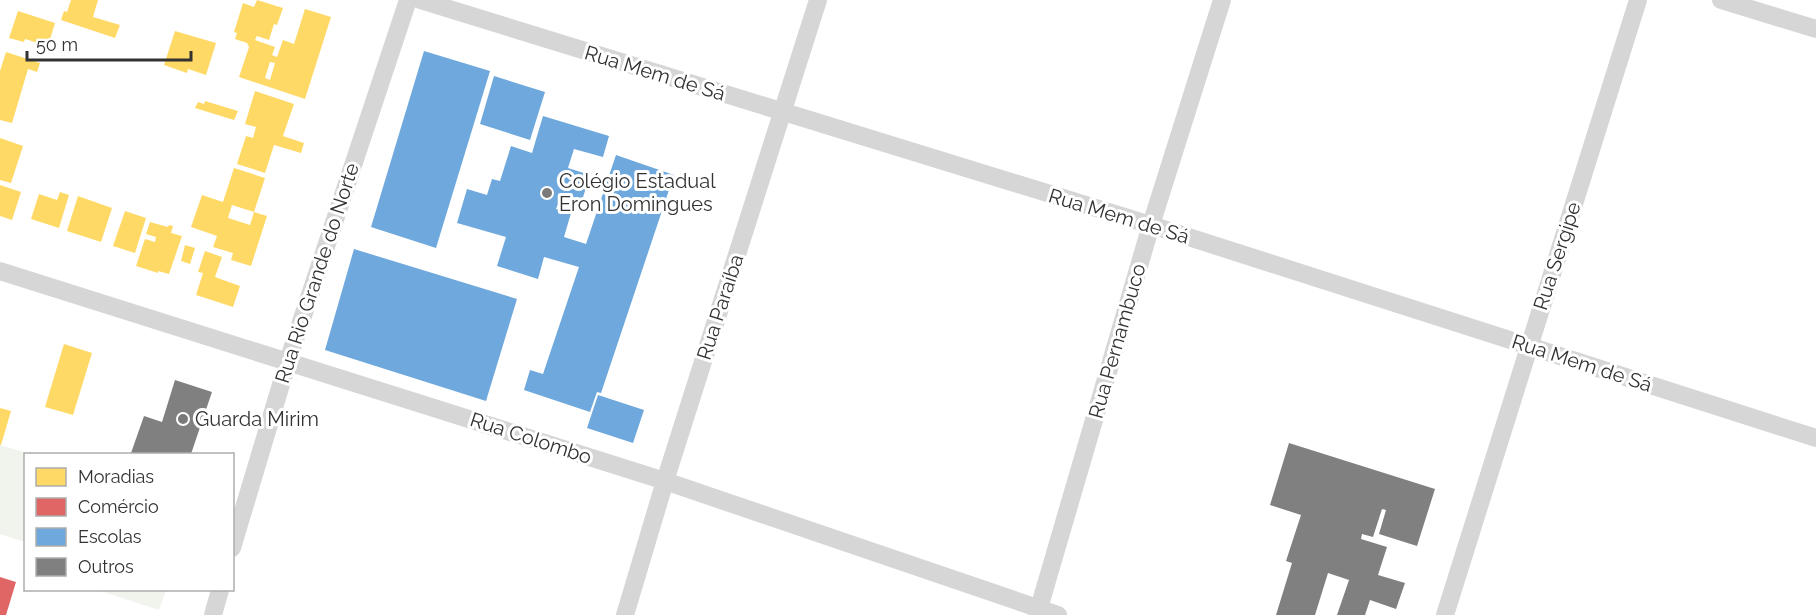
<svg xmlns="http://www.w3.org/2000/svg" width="1816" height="615" font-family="Raleway,sans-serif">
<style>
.green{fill:#f1f4ed}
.homes{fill:#ffd966;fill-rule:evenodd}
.shops{fill:#e06666}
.schools{fill:#6fa8dc}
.building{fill:#808080}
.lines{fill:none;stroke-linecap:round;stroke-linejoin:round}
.street{stroke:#d6d6d6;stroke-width:18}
.poi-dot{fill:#7a7a7a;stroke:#fff;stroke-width:2}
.labels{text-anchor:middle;stroke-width:6;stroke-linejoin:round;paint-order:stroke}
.street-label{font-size:20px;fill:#323232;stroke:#fff}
.poi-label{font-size:20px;fill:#323232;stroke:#fff;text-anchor:start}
</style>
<rect width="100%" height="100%" fill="#fff"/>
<!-- green -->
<g class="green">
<polygon points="0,445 30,454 26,454 25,542 0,534"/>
<polygon points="98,590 166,590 159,610"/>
</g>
<!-- homes -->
<g class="homes">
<polygon points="71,0 98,0 93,17 120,25 115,38 61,20 64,11 67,12"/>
<path d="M257 0 283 8 277 25 274 24 269 40 257 36 255 40 275 47 272 55 277 57 283 40 294 44 305 9 331 17 305 99 239 77 249 47 247 43 235 39 237 33 234 32 243 3 254 7ZM270 62 275 63 270 80 265 78Z"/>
<polygon points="18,11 55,23 48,46 25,39 24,42 9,38"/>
<polygon points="175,31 216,43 206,75 188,69 187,73 164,65"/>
<polygon points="6,52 40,63 37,72 28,69 12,123 0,120 0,71"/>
<polygon points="255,91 294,104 283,136 304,143 301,153 274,145 265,173 237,164 246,136 253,138 256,127 245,124"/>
<polygon points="205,101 238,111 234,120 195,108 198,102 204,104"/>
<polygon points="0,138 23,146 11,183 0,180"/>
<polygon points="234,168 265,178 254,212 232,205 228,218 250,225 254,212 267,216 251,266 231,260 233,253 213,247 217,236 191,227 202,195 223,202"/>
<polygon points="0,185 21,192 12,220 0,216"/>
<polygon points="60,192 69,195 59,228 31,219 39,194 57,200"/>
<polygon points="78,196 112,208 101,242 67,231"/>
<polygon points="125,211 146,218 135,253 113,246"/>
<polygon points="150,222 168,227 169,225 173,226 171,233 182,236 169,274 158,271 158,273 136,266 145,239 155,242 156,237 146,234"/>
<polygon points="185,245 195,248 190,264 181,261"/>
<polygon points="205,251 222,257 215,277 240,286 233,307 196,295 203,273 198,272"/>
<polygon points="64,344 92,353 73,415 45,407"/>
<polygon points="0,408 11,411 1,445 0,445"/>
</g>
<!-- shops -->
<polygon class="shops" points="0,577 16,582 6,615 0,615"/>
<!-- schools -->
<g class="schools">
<polygon points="424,51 490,71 436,248 371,227"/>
<polygon points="494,76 545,92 530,140 480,124"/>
<polygon points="543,116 609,136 603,157 574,149 568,168 590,175 579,210 558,204 556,209 571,213 564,237 586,244 616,155 674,175 601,393 597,392 590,412 524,390 530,370 543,374 579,267 544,257 538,279 497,266 506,237 457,223 467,189 487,195 492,179 500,181 511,146 532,153"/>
<polygon points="354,249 517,299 486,401 325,350"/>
<polygon points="598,395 644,410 633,443 587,428"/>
</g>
<!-- building -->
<g class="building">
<polygon points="175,380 212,392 191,454 131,453 144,416 162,422"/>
<polygon points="1289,443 1435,489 1417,546 1379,534 1386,510 1382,509 1373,537 1362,534 1361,539 1387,547 1378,575 1405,583 1396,609 1370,600 1365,615 1337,615 1349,580 1328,573 1315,615 1276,615 1292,563 1286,561 1301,515 1270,505"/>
</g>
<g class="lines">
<!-- street -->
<g class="street">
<polyline points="420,0 1151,225 1816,438"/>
<polyline points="1721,0 1816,29"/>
<polyline points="0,271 665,481 1058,615"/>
<polyline points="232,548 288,361 408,0"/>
<polyline points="213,615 220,590"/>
<polyline points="625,615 665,481 818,0"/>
<polyline points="1037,615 1151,225 1222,0"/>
<polyline points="1445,615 1638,0"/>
</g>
</g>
<!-- markers -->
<g class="poi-dot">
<circle cx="547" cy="193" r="6"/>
<circle cx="183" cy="419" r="6"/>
</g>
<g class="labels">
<!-- street labels -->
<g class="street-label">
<text transform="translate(655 73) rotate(17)" y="7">Rua Mem de Sá</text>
<text transform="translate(1119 216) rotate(17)" y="7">Rua Mem de Sá</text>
<text transform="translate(1557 256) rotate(-72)" y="7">Rua Sergipe</text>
<text transform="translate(317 273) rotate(-72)" y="7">Rua Rio Grande do Norte</text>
<text transform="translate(720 307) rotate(-72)" y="7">Rua Paraíba</text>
<text transform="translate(1117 341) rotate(-74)" y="7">Rua Pernambuco</text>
<text transform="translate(1582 363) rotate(18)" y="7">Rua Mem de Sá</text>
<text transform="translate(531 438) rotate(18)" y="7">Rua Colombo</text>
</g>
<!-- poi labels -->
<g class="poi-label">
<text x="559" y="188">Colégio Estadual<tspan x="559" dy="23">Eron Domingues</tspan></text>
<text x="195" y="426">Guarda Mirim</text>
</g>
</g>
<!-- legend -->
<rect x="24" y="453" width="210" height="138" fill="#ffffff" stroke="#adadad" stroke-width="1.5"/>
<rect x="36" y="468" width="30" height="18" fill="#ffd966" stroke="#adadad" stroke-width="1.5"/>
<text x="78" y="483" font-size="18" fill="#323232">Moradias</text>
<rect x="36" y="498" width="30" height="18" fill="#e06666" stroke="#adadad" stroke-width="1.5"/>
<text x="78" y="513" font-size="18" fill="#323232">Comércio</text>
<rect x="36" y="528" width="30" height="18" fill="#6fa8dc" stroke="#adadad" stroke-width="1.5"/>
<text x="78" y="543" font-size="18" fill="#323232">Escolas</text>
<rect x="36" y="558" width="30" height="18" fill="#808080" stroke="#adadad" stroke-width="1.5"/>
<text x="78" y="573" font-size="18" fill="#323232">Outros</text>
<!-- scale -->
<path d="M27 51v9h164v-9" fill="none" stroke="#323232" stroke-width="3"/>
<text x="36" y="51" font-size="18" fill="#323232" stroke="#ffffff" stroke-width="4.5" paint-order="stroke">50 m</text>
</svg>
